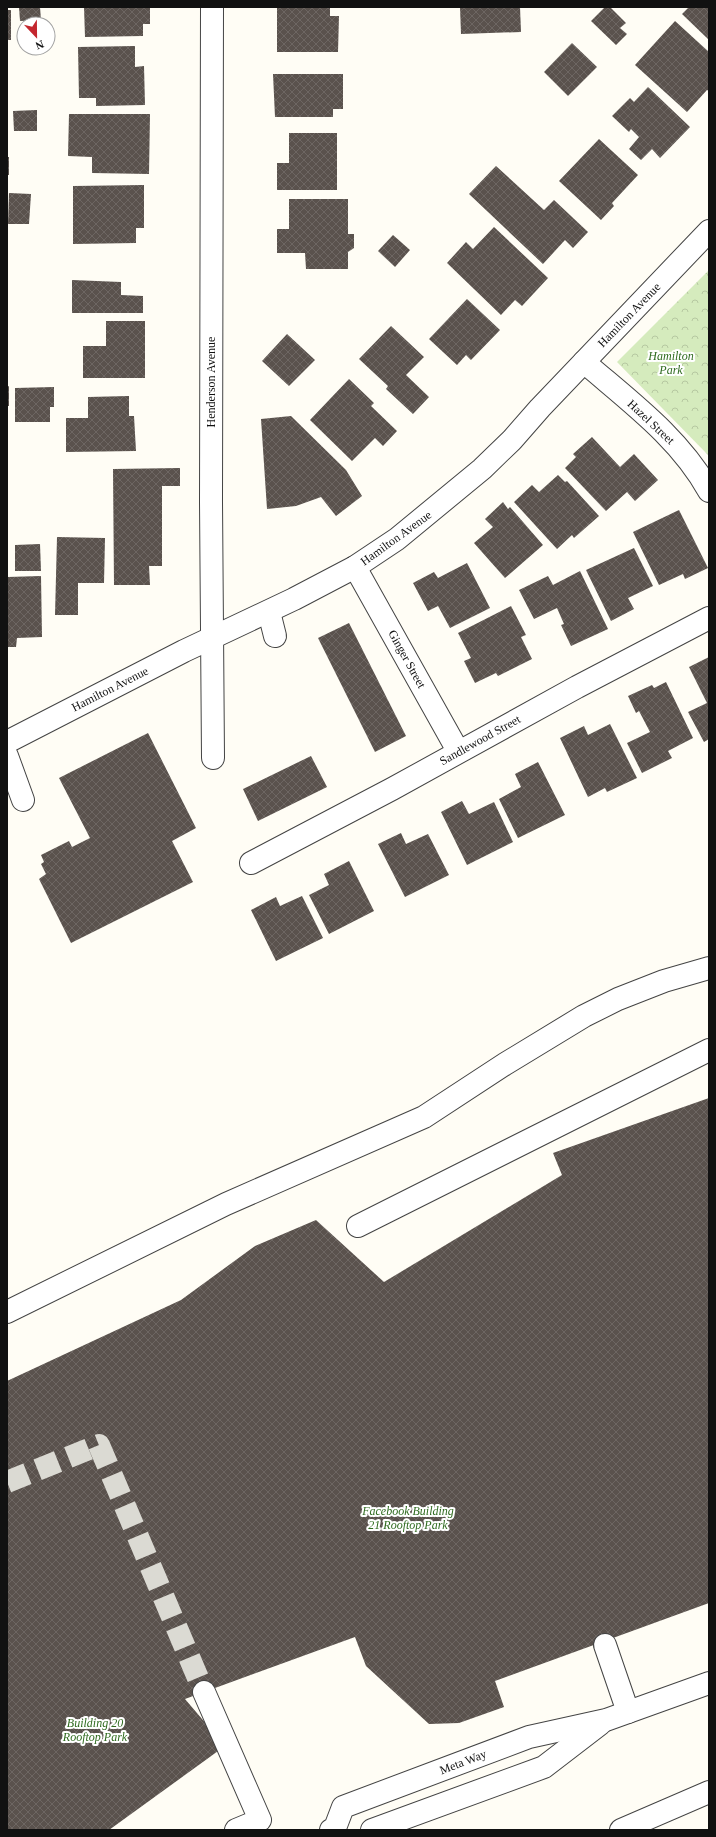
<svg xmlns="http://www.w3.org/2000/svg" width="716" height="1837" font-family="'Times New Roman',serif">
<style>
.park{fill:url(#park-crowns)}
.building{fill:url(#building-cross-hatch)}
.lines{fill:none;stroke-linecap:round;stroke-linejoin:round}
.minor-tunnel{stroke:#dbdad3;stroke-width:22;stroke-dasharray:22 11;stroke-linecap:butt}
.minor-casing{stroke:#444;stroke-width:24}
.minor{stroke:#fff;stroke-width:22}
.labels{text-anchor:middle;stroke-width:4;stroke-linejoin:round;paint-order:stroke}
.street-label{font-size:12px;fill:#111;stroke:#fff}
.park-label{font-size:12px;font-style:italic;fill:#2f6b1f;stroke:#fff}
</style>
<defs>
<pattern id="park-crowns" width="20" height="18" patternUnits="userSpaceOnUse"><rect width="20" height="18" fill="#d5ebbd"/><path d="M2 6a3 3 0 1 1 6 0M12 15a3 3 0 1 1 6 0" fill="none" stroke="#b6c8a1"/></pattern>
<pattern id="building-cross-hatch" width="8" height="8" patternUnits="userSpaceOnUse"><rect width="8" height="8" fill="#5a524d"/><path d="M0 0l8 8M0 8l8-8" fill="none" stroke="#6d6662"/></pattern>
</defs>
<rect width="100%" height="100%" fill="#fffdf5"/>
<!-- park -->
<polygon class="park" points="709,270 709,456 617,362"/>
<!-- building -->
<g class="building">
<polygon points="19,7 40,7 41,20 20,21"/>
<polygon points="84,7 150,7 150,24 143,24 143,36 85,37"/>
<polygon points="277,7 330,7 330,16 339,16 338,52 277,52"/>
<polygon points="460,7 520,7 521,32 461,34"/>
<polygon points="605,7 610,7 626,23 620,28 627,34 616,45 591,21"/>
<polygon points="689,7 709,7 709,40 682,14"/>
<rect x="7" y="10" width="4" height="30"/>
<polygon points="675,21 709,52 709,91 707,90 687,112 635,65"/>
<polygon points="572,43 597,67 568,96 544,72"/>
<polygon points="135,46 135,67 144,66 145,105 96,106 96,98 79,98 78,47"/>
<polygon points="273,74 343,74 343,109 333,109 333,117 275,117"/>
<polygon points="648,87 690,127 660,158 652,149 641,160 629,149 639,137 631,129 629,132 612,116 630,98 634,102"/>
<polygon points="37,110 37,131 14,131 13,111"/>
<polygon points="69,114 150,114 149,174 92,173 92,157 68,156"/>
<polygon points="289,133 337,133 337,190 277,190 277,163 289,163"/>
<polygon points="599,139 638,175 612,203 614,206 601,220 559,181"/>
<rect x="7" y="157" width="2" height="18"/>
<polygon points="496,166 544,210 554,200 588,232 573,248 565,240 543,264 469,194"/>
<polygon points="144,185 144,228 136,228 136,243 73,244 73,186"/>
<polygon points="9,193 31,194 29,224 8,224"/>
<polygon points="289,199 348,199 348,234 354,234 354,248 348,252 348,269 306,269 305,253 277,253 277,229 289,229"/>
<polygon points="494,227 548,278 522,306 515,300 501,315 447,263 466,242 473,249"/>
<polygon points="393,235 410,250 395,267 378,251"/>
<polygon points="72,280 121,282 121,295 143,296 143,313 72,313"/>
<polygon points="467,299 500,330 471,360 466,355 457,365 429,339"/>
<polygon points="106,321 145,321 145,378 83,378 83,346 106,346"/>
<polygon points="391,326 424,357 406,375 429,397 413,414 386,389 388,386 359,359"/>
<polygon points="287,334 315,360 289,386 262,361"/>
<polygon points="349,379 374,403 371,406 397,431 383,446 375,438 352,461 310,420"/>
<polygon points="9,386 9,406 7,406 7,387"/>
<polygon points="54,387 54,407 50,407 50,422 15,422 15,388"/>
<polygon points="129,396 129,416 134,416 136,451 66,452 66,418 88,418 88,397"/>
<polygon points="291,416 346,470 362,496 336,516 321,497 296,506 267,509 261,419"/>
<polygon points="592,437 620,467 634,454 658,480 635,501 627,492 606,511 565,468 576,457 573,454"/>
<polygon points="180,468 180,486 162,486 162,566 149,566 150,585 114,585 113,469"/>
<polygon points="558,475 565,482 567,481 599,516 574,538 572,535 557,549 514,502 532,485 539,492"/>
<polygon points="503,502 508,509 510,507 543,545 505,578 474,543 493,527 485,519"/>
<polygon points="679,510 708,568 685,579 683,574 659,585 633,532"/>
<polygon points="57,537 105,538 104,583 78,583 78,615 55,615"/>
<polygon points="40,544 41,571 15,571 15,545"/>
<polygon points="634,548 653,586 628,598 634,609 611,621 586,570"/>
<polygon points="467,563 490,608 450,628 438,606 428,611 413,583 434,572 438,578"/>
<polygon points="580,571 608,629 571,646 561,625 564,624 557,608 534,619 519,590 548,576 553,585"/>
<polygon points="41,576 42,637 17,638 16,647 7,647 7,577"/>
<polygon points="511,606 526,635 521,637 532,659 498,676 496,673 475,683 464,661 471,658 458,633"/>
<polygon points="349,623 406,736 375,752 318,638"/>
<polygon points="709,657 709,739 704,742 688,712 707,703 689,667"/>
<polygon points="666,682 693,738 668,751 672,758 642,773 627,743 650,732 639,711 636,713 628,696 652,685 654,688"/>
<polygon points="610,724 637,778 607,792 605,788 588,797 560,738 584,726 588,735"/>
<polygon points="148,733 196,828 172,841 193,882 71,943 39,879 46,874 41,864 44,862 41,855 69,841 72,847 90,838 59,778"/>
<polygon points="311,756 327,787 258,821 243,789"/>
<polygon points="538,762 565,815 518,838 499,799 521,787 515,774"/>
<polygon points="462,801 469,814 494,802 513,842 467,865 441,812"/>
<polygon points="401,833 406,844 428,834 449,875 405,897 378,844"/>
<polygon points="349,861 374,911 329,934 309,895 329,885 324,874"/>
<polygon points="302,896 323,938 276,961 251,910 276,897 280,906"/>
<polygon points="709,1098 709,1603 495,1681 504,1707 459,1723 429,1724 366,1666 355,1637 185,1699 225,1746 109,1830 7,1830 7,1381 181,1300 255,1246 316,1220 384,1282 562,1175 553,1153"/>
</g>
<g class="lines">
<!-- minor-tunnel -->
<polyline class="minor-tunnel" points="7,1482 99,1445 204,1692"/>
<!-- minor casing -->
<g class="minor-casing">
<g id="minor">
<polyline points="212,7 211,502 213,758"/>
<path d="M584 362C629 401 680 438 709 491"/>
<polyline points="355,567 458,751"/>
<polyline points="269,612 275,636"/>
<polyline points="7,742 184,651 294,599 355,567 397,539 482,469 512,440 540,408 709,231"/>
<polyline points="7,756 23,800"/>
<polyline points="251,863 392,789 577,687 709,618"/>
<polyline points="358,1226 709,1050"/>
<polyline points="7,1312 226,1204 424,1117 505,1064 584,1016 618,999 664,981 709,968"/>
<polyline points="605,1645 628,1712"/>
<polyline points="204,1692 260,1820 236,1830"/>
<polyline points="331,1830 335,1828 343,1807 529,1737 606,1720 709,1683"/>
<polyline points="372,1830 544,1767 600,1724"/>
<polyline points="621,1830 709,1792"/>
</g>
</g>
<!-- minor -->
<use href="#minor" class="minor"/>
</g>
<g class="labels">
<!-- street labels -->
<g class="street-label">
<text transform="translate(629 315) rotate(-46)" y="4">Hamilton Avenue</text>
<text transform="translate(211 382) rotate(-90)" y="4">Henderson Avenue</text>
<text transform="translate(651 422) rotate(43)" y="4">Hazel Street</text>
<text transform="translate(396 538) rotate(-36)" y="4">Hamilton Avenue</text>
<text transform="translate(407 659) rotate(61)" y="4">Ginger Street</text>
<text transform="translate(110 689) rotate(-27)" y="4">Hamilton Avenue</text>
<text transform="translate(480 740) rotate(-29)" y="4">Sandlewood Street</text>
<text transform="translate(463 1762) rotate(-21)" y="4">Meta Way</text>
</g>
<!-- park labels -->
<g class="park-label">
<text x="671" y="360">Hamilton<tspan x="671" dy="14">Park</tspan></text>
<text x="408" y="1515">Facebook Building<tspan x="408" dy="14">21 Rooftop Park</tspan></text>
<text x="95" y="1727">Building 20<tspan x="95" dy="14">Rooftop Park</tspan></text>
</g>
</g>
<!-- border -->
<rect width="716" height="1837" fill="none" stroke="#111111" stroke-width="16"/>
<!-- north arrow -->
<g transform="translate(36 36) rotate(158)"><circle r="19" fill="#ffffff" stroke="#a0a0a0"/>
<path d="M0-3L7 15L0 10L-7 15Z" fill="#c4262e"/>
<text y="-6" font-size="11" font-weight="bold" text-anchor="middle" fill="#111111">N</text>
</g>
</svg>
